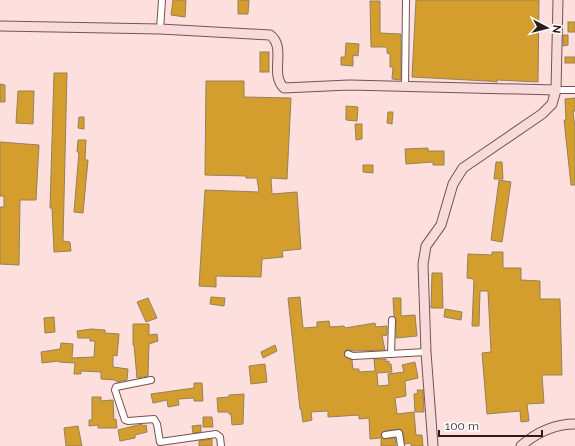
<svg xmlns="http://www.w3.org/2000/svg" width="575" height="446" font-family="Raleway,sans-serif">
<style>
.building{fill:#d39e2d;stroke:#95815d}
.lines{fill:none;stroke-linecap:round;stroke-linejoin:round}
.street-casing{stroke:#7a5150;stroke-width:8}
.secondary-casing{stroke:#7a5150;stroke-width:11}
.street{stroke:#fff;stroke-width:6}
.secondary{stroke:#f7dbdb;stroke-width:9}
</style>
<rect width="100%" height="100%" fill="#fddfdd"/>
<!-- building -->
<g class="building">
<polygon points="173,0 186,0 185,17 171,15"/>
<polygon points="238,0 249,0 248,14 238,14"/>
<polygon points="416,0 539,0 538,82 497,80 497,82 487,81 412,77"/>
<polygon points="370,1 380,1 380,33 401,34 401,80 392,79 393,67 390,67 390,54 387,53 387,47 371,47"/>
<rect x="568" y="22" width="7" height="10"/>
<polygon points="563,35 568,35 568,45 563,46"/>
<polygon points="346,43 359,44 358,56 353,55 353,66 341,65 341,57 345,57"/>
<rect x="260" y="52" width="9" height="20"/>
<rect x="565" y="57" width="10" height="6"/>
<polygon points="54,73 67,73 63,241 70,242 71,251 54,252 52,208 50,208"/>
<polygon points="206,81 244,81 244,97 291,98 287,179 271,178 272,194 297,192 301,249 282,251 283,257 262,259 261,277 216,276 216,287 199,286 205,190 259,192 257,178 246,178 246,176 205,175"/>
<polygon points="0,84 5,85 5,102 0,102"/>
<polygon points="18,91 34,91 33,124 16,123"/>
<polygon points="575,98 575,111 573,111 575,128 575,185 571,185 564,120 566,120 565,99"/>
<polygon points="346,106 358,107 357,121 346,120"/>
<polygon points="388,112 393,112 392,124 387,123"/>
<polygon points="79,117 84,117 84,129 78,128"/>
<polygon points="355,124 362,124 362,139 356,140"/>
<polygon points="78,140 86,140 85,160 88,160 83,213 74,212 79,152 77,152"/>
<polygon points="0,142 39,145 36,200 20,200 19,265 0,264 0,207 4,207 4,196 0,196"/>
<polygon points="428,148 428,151 444,151 444,165 433,165 433,162 406,164 405,149"/>
<polygon points="496,162 502,162 503,179 494,179"/>
<polygon points="363,165 373,165 373,173 363,172"/>
<polygon points="499,180 511,182 502,242 491,240"/>
<polygon points="492,252 503,252 503,268 521,268 521,280 540,281 540,299 560,299 562,375 542,375 544,403 527,404 529,421 521,422 520,411 487,414 482,353 491,352 488,291 480,291 479,326 472,326 474,279 467,278 468,254 492,255"/>
<polygon points="432,273 442,273 443,308 431,308"/>
<polygon points="211,297 225,298 224,306 210,304"/>
<polygon points="300,297 303,328 317,327 317,322 329,321 330,327 344,326 345,328 375,323 376,327 387,326 387,335 382,336 385,350 354,351 348,350 345,351 344,355 352,360 353,369 359,369 359,372 375,371 374,359 386,359 386,362 389,361 389,364 391,364 392,372 377,373 378,386 389,385 388,374 404,372 402,365 415,362 418,378 405,381 406,396 395,398 397,414 414,412 416,435 422,435 423,446 411,446 411,443 405,444 403,432 399,429 384,431 381,434 384,439 395,438 396,446 381,446 381,438 370,439 369,418 359,419 359,415 328,417 328,411 311,412 312,420 303,422 301,409 300,409 288,298"/>
<polygon points="148,298 157,318 146,322 137,302"/>
<polygon points="393,298 401,298 401,316 415,315 417,336 396,338 396,320 394,316"/>
<polygon points="445,309 462,312 461,320 444,317"/>
<polygon points="54,317 55,332 45,333 44,318"/>
<polygon points="133,324 149,324 149,335 157,334 158,341 149,344 148,376 137,378 134,345 133,345"/>
<polygon points="91,329 105,330 105,333 119,334 117,356 113,355 113,367 128,369 127,380 117,382 115,380 101,379 101,372 81,371 81,374 74,374 75,363 59,362 59,361 42,363 41,352 60,349 61,343 73,344 72,358 94,357 95,341 90,341 90,338 78,338 77,331"/>
<polygon points="275,345 277,351 263,358 261,352"/>
<polygon points="265,364 267,382 251,384 249,366"/>
<polygon points="194,383 202,383 203,401 194,401 194,398 178,399 179,405 168,407 167,400 153,403 151,394 194,388"/>
<polygon points="417,390 423,390 424,412 415,412 414,394 418,393"/>
<polygon points="244,394 243,424 232,425 231,414 229,414 229,412 218,412 217,398 229,397 229,395"/>
<polygon points="92,397 101,397 101,401 113,400 114,420 116,419 117,428 98,428 98,425 89,426 89,420 92,420"/>
<polygon points="203,417 212,417 213,427 203,427"/>
<polygon points="142,424 143,426 146,425 147,432 135,435 135,438 120,441 118,430"/>
<polygon points="201,425 201,432 193,433 192,426"/>
<polygon points="78,426 82,446 66,446 64,428"/>
<polygon points="212,439 212,446 199,446 199,441"/>
</g>
<g class="lines">
<!-- street casing -->
<g class="street-casing">
<g id="street">
<polyline points="160,29 162,0"/>
<polyline points="405,86 406,0"/>
<polyline points="556,90 575,90"/>
<polyline points="348,354 353,356 426,352"/>
<polyline points="391,354 392,320"/>
<polyline points="151,380 116,387 115,390 125,420 128,421 154,419 157,424 160,442 216,434 220,437 221,446"/>
<polyline points="385,435 399,433 401,446"/>
</g>
</g>
<!-- secondary casing -->
<g class="secondary-casing">
<g id="secondary">
<path d="M0 26 160 29 270 35C287 47 269 74 284 88L349 85 556 90"/>
<polyline points="433,446 426,352 423,264 426,246 441,225 453,184 463,168 542,114 552,104 556,90 558,0"/>
<path d="M521 446C537 432 554 424 575 424"/>
</g>
</g>
<!-- street -->
<use href="#street" class="street"/>
<!-- secondary -->
<use href="#secondary" class="secondary"/>
</g>
<!-- north arrow -->
<g transform="translate(547 28) rotate(97)" stroke="#ffffff" stroke-width="3" paint-order="stroke">
<path d="M0-3L7 15L0 10L-7 15Z" fill="#2e1c1b"/>
<text y="-6" font-size="11" font-weight="bold" text-anchor="middle" fill="#2e1c1b">N</text>
</g>
<!-- scale -->
<path d="M439 430v6h103v-6" fill="none" stroke="#2e1c1b" stroke-width="2"/>
<text x="445" y="430" font-size="12" fill="#2e1c1b" stroke="#ffffff" stroke-width="3" paint-order="stroke">100 m</text>
</svg>
